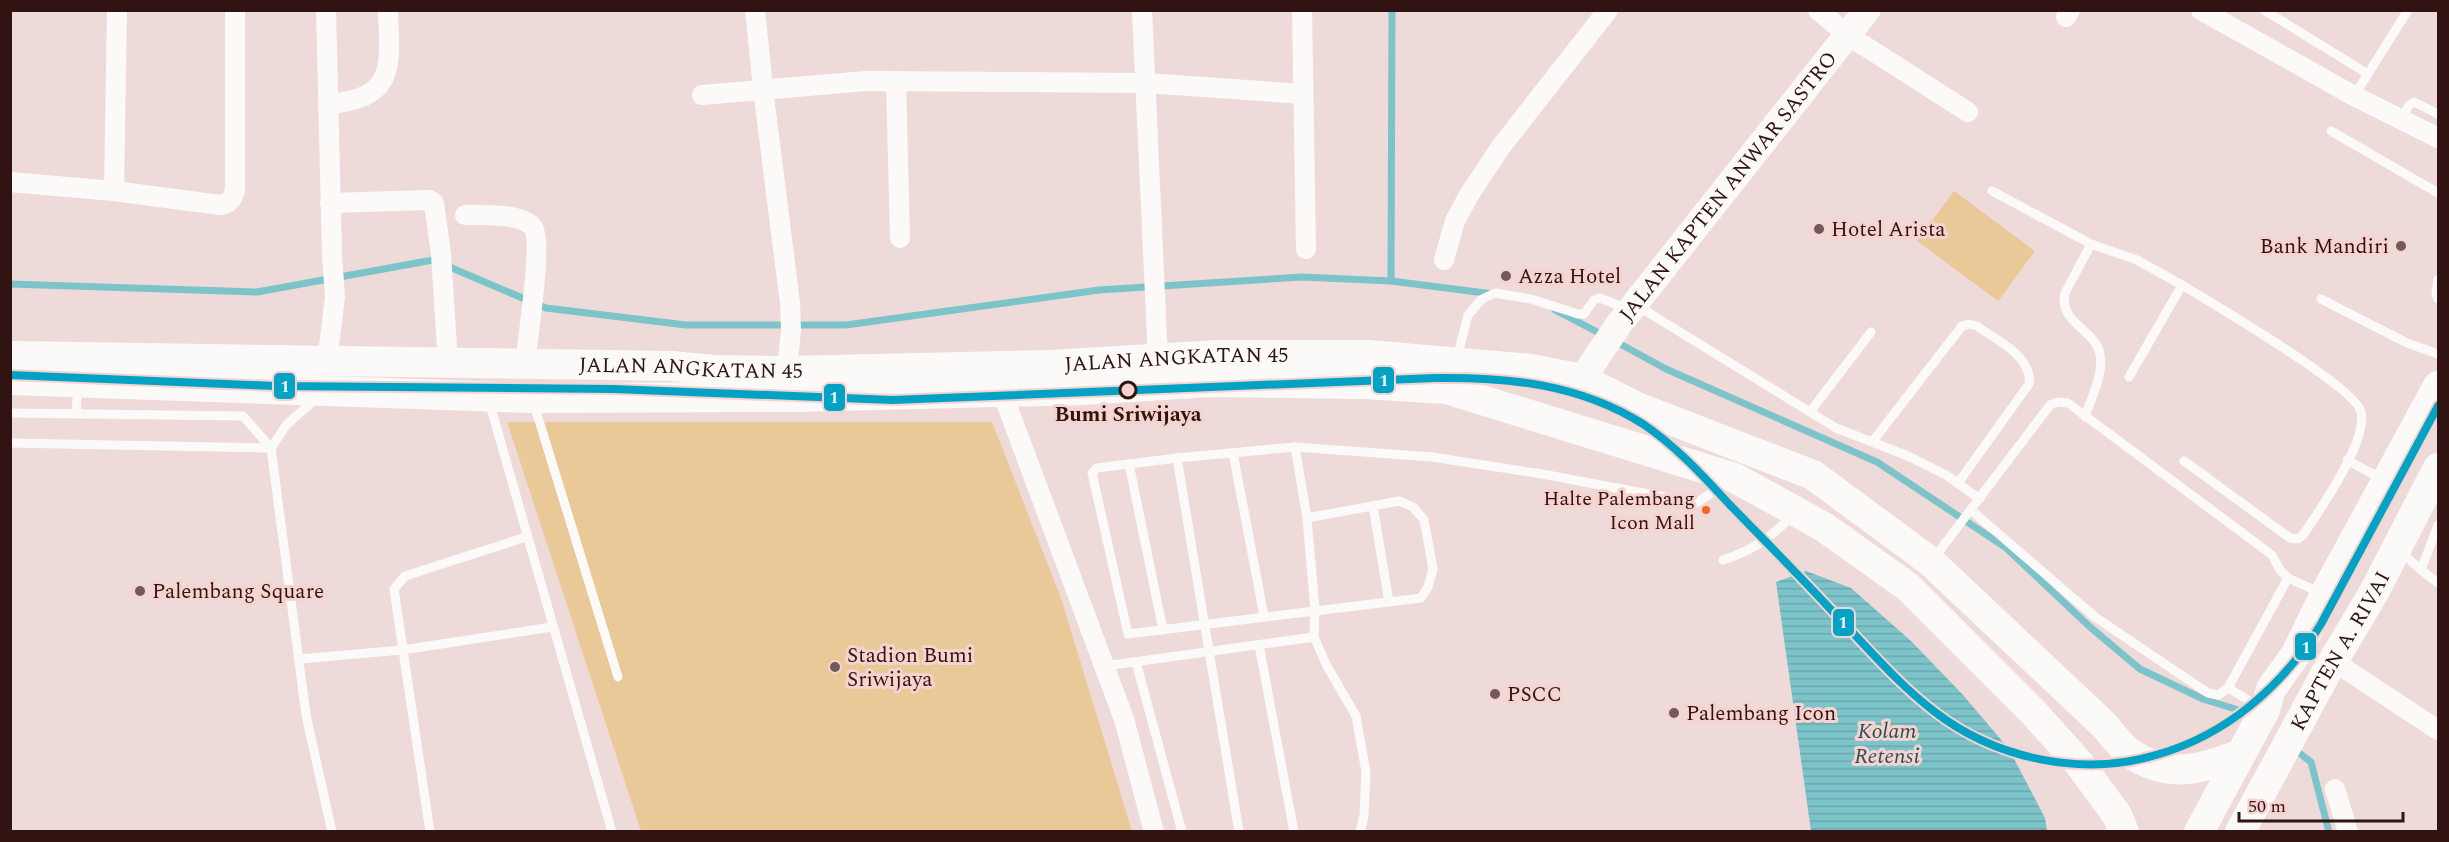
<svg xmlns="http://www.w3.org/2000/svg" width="2449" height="842" font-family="Spectral,serif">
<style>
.grass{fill:#e9c997}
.water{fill:url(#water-rules)}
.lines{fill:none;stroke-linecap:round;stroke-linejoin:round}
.stream{stroke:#7cc3ca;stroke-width:7}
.lane{stroke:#fcfaf9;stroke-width:9}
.street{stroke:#fcfaf9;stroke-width:20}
.secondary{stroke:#fcfaf9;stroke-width:27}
.primary{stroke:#fcfaf9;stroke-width:30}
.rail-1-casing{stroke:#f7d3d0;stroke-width:12}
.rail-1{stroke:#02a2c5;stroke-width:8}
.poi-dot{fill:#735957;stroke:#f7d3d0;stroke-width:2}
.stop-dot{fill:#f7d3d0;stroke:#311311;stroke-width:3}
.bus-dot{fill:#f26522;stroke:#f7d3d0;stroke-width:2}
.labels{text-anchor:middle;stroke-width:6;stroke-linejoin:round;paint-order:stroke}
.bus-label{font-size:20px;fill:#311311;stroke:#f7d3d0;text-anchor:end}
.street-label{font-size:21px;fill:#311311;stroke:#f7d3d0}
.poi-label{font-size:21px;fill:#311311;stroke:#f7d3d0;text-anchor:start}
.stop-label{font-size:21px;font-weight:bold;fill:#311311;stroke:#f7d3d0}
.water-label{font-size:22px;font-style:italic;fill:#2e4f53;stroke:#f7d3d0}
.line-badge{stroke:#f7d3d0;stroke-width:2}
.badge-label{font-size:16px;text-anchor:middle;font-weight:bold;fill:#fff}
</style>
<defs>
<pattern id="water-rules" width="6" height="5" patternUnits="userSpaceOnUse" patternTransform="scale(1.5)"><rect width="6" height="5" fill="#7cc3ca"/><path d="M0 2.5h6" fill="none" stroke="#6ca7ac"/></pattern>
</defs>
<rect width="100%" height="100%" fill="#eedbd9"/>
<!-- grass -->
<g class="grass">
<polygon points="1954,191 2035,251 1998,301 1917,241"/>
<polygon points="507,422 992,422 1061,598 1132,831 641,831"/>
</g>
<!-- water -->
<polygon class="water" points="1806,571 1851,588 1911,641 1963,695 2009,749 2045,818 2047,831 1811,831 1776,582"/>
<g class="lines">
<!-- stream -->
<g class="stream">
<polyline points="1391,281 1392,10"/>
<polyline points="10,284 257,292 433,260 546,308 686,325 846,325 1099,290 1302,277 1391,281 1493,294"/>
<polyline points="1555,310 1603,335"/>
<polyline points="1613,340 1666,369 1877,462 2005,547 2090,627 2140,669 2203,699 2245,712 2254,719"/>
<polyline points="2294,749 2311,762 2329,832"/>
</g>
<!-- lane -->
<g class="lane">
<polyline points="2264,10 2368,74"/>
<polyline points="2354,96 2408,10"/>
<polyline points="2401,119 2409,105 2414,102 2438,114"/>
<polyline points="2331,131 2438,193"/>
<polyline points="1992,191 2091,244 2137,260 2182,285"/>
<polyline points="2438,280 2436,293 2438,299"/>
<polyline points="2321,299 2407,343 2438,354"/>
<polyline points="1636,305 1836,428 1908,456 1946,475 1980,499"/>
<polyline points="1457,358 1468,315 1482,299 1495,293 1531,299 1578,314 1584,314 1594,300 1600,298 1628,309"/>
<path d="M2129 377 2182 285C2211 303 2356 387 2361 412 2368 441 2320 510 2303 535L2298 539 2290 538 2184 461"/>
<polyline points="489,401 612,832"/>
<polyline points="533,401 618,677"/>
<polyline points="1810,412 1871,332"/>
<polyline points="10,413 243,416 271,448 306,715 332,832"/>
<polyline points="76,413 78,386"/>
<path d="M2085 417C2091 398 2104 374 2100 354 2095 329 2058 323 2065 293L2091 244"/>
<path d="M1872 442 1962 326 1969 324 1977 326C1997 341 2033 356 2029 384L1958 483"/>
<polyline points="10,443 271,448"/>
<polyline points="1295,447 1307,518 1315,610 1314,637 1327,666 1356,716 1366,772 1364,816 1360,832"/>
<polyline points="271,448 287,424 318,397"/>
<polyline points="1233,453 1264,616"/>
<polyline points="1177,458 1097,468 1092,473 1128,634 1421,598 1428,587 1433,569 1424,520 1413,507 1399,501 1307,518"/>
<polyline points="2347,460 2382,479"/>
<polyline points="1129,464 1163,630"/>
<polyline points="1373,506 1389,602"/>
<polyline points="1971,510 2095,617 2208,693 2218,695 2228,688 2288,578"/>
<polyline points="2400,551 2421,570 2438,525"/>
<polyline points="1934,558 2050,405 2058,402 2068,403 2272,555 2280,570 2288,578 2321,593"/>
<path d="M1723 560C1754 550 1770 538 1793 515"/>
<polyline points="2421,570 2438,583"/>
<polyline points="1259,645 1294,832"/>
<polyline points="300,659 402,650 552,627"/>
<polyline points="1136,662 1182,832"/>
<polyline points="1105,666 1314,637"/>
<polyline points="2228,688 2260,707"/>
<polyline points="430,832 394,589 405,576 526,537"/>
<polyline points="1239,832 1177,458 1295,447 1432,457 1542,474 1696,503 1727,483"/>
</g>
<!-- street -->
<g class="street">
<polyline points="326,10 332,255 335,297 327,362"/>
<polyline points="755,10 763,89 790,303 791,330 787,371"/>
<polyline points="1142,10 1158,360"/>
<polyline points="1302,10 1306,249"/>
<polyline points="1818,10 1849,36 1968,112"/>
<polyline points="2201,10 2354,96 2438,138"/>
<polyline points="2066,17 2070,10"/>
<polyline points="896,81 900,238"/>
<polyline points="702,95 866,81 1146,83 1303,94"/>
<path d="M328 104C396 98 390 68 388 10"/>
<path d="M10 182 114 191 220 205C229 204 233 199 235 190V10"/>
<polyline points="114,191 117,10"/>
<polyline points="330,203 429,200 434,203 441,254 448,363"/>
<path d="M465 215C482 215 520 213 532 226 544 238 527 342 525 364"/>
<polyline points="1444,260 1455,221 1469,195 1500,148 1608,10"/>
<polyline points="1002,392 1124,719 1154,832"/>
<polyline points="2333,661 2438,730"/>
<polyline points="2335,789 2348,832"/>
</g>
<!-- secondary -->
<path class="secondary" id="s1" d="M1582 379 1619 324 1867 10"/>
<!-- primary -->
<g class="primary">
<path id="s2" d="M10 356 672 366 714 370 787 371 1051 365 1218 355H1368L1531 369 1582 379 1637 407 1813 475 1931 562 2104 725C2112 734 2120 746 2130 753 2169 780 2201 769 2241 754L2265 710 2271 689 2296 654 2325 594 2438 386"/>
<polyline points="10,380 532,398 796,397 1083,390 1210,382 1366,384 1446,389 1735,478 1824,527 1908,587 2034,713 2078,762 2117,815 2124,832"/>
<polyline points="2199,832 2241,754"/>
<path id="s3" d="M2240 832 2326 673 2374 592 2438 468"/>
</g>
<!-- rail-1 casing -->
<g class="rail-1-casing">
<path id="rail-1" d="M10 375 275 386 614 389 893 400 1435 378C1509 377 1579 384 1643 424 1676 446 1703 476 1730 505 1765 541 1801 577 1835 614 1867 647 1898 684 1935 712 1996 759 2082 777 2156 755 2227 735 2283 686 2321 624L2438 406"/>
</g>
<!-- rail-1 -->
<use href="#rail-1" class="rail-1"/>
</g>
<!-- markers -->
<g class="poi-dot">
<circle cx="1819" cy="229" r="6"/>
<circle cx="2401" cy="246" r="6"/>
<circle cx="1506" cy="276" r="6"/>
<circle cx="140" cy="591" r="6"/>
<circle cx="835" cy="667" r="6"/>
<circle cx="1495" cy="694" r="6"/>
<circle cx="1674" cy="713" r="6"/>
</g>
<circle class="stop-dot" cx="1128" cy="390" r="8"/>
<circle class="bus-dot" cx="1706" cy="510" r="5"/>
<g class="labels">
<!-- bus labels -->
<g class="bus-label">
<text x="1695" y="505">Halte Palembang<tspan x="1695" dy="24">Icon Mall</tspan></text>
</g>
<!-- street labels -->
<g class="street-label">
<text dy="7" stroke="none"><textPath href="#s1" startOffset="242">JALAN KAPTEN ANWAR SASTRO</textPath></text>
<text dy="7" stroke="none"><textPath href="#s2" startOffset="1167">JALAN ANGKATAN 45</textPath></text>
<text dy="7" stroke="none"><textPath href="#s2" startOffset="681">JALAN ANGKATAN 45</textPath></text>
<text dy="7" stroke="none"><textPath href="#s3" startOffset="207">KAPTEN A. RIVAI</textPath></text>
</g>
<!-- poi labels -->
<g class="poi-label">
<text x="1831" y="236">Hotel Arista</text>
<text x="2389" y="253" text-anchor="end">Bank Mandiri</text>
<text x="1518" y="283">Azza Hotel</text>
<text x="152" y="598">Palembang Square</text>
<text x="847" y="662">Stadion Bumi<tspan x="847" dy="24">Sriwijaya</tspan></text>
<text x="1507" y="701">PSCC</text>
<text x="1686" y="720">Palembang Icon</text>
</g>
<!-- stop labels -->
<g class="stop-label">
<text x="1128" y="421">Bumi Sriwijaya</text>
</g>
<!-- water labels -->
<g class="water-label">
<text x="1887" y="738">Kolam<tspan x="1887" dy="25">Retensi</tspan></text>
</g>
</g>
<g class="line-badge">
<rect x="1372" y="366" width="23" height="28" rx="6" fill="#02a2c5"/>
<rect x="273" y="372" width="23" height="28" rx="6" fill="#02a2c5"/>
<rect x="823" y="383" width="23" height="29" rx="6" fill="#02a2c5"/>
<rect x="1832" y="608" width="23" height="29" rx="6" fill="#02a2c5"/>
<rect x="2294" y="632" width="23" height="29" rx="6" fill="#02a2c5"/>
</g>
<g class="badge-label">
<text x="1384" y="386">1</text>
<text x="285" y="392">1</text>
<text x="834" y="403">1</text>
<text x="1843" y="628">1</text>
<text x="2306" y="653">1</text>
</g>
<!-- border -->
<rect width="2449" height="842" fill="none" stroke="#311311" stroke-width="24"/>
<!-- scale -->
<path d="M2239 812v9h164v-9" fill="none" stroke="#311311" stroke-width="3"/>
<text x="2248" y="812" font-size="18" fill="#311311" stroke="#f7d3d0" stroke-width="4.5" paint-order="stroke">50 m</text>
</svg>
